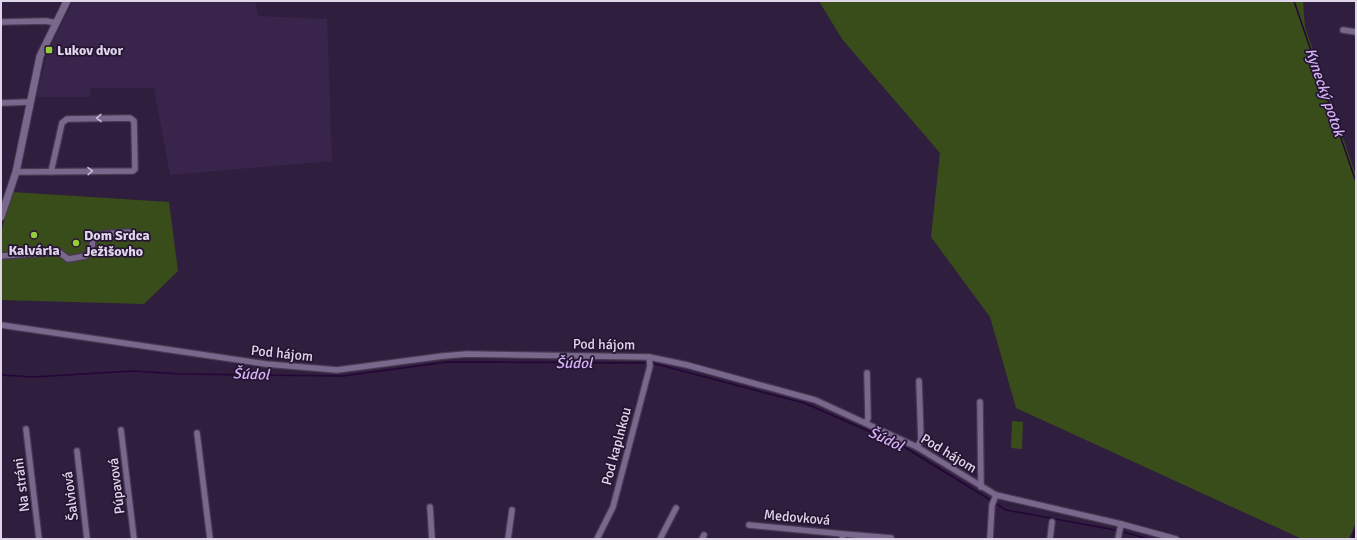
<svg xmlns="http://www.w3.org/2000/svg" width="1357" height="540" font-family="Signika,sans-serif">
<style>
.built{fill:#39254b}
.green{fill:#394d1a}
.lines{fill:none;stroke-linecap:round;stroke-linejoin:round}
.stream{stroke:#240538;stroke-width:1.5}
.minor-casing{stroke:#473953;stroke-width:8}
.tertiary-casing{stroke:#473953;stroke-width:9}
.minor{stroke:#7a678c;stroke-width:5.5}
.tertiary{stroke:#7a678c;stroke-width:7}
.oneway{stroke:#c6bad2}
.poi-dot{fill:#97cc38;stroke:#251533;stroke-width:1.5}
.labels{text-anchor:middle;stroke-width:3.5;stroke-linejoin:round;paint-order:stroke}
.poi-label{font-size:14px;font-weight:bold;fill:#e0d6ea;stroke:#251533;text-anchor:start}
.street-label{font-size:14px;fill:#e0d6ea;stroke:#251533}
.water-label{font-size:15px;font-style:italic;fill:#d5b3f6;stroke:#251533}
</style>
<rect width="100%" height="100%" fill="#2f1e3d"/>
<!-- built -->
<polygon class="built" points="73,1 255,1 258,16 327,19 332,161 170,175 154,88 91,88 90,97 36,97 48,51"/>
<!-- green -->
<g class="green">
<polygon points="819,1 1303,1 1305,27 1356,176 1356,522 1349,539 1302,539 1016,408 990,317 931,237 940,153 842,39"/>
<polygon points="12,192 169,202 178,271 144,304 1,300 1,232"/>
<polygon points="1012,421 1023,422 1022,449 1011,448"/>
</g>
<g class="lines">
<!-- stream -->
<g class="stream">
<polyline points="1294,1 1356,182"/>
<polyline points="652,363 804,403 901,445 992,501"/>
<polyline points="1,375 33,377 133,371 181,374 343,376 447,362 648,363"/>
<polyline points="995,503 1006,510 1115,530"/>
<polyline points="1124,532 1148,539"/>
<polyline points="1352,539 1356,528"/>
</g>
<!-- minor casing -->
<g class="minor-casing">
<g id="minor">
<polyline points="1,22 46,21 56,23"/>
<polyline points="1343,30 1356,32"/>
<polyline points="1,103 30,102"/>
<polyline points="16,172 133,171 135,169 134,121 130,118 67,119 62,123 51,172"/>
<polyline points="1,256 59,252 68,259 86,256 92,247 93,238 102,234 129,232"/>
<polyline points="1,325 266,364 337,370 443,356 467,354 649,357 687,365 815,400 917,447 996,495 1121,524 1176,539"/>
<polyline points="980,402 981,487"/>
<polyline points="866,423 868,418 867,373"/>
<polyline points="26,429 39,539"/>
<polyline points="121,430 134,539"/>
<polyline points="197,433 210,539"/>
<polyline points="917,447 921,440 919,381"/>
<polyline points="77,451 87,539"/>
<polyline points="430,507 432,539"/>
<polyline points="749,525 843,534 842,539"/>
<polyline points="843,534 891,538"/>
<polyline points="508,539 512,510"/>
<polyline points="597,539 613,507 650,366 649,357"/>
<polyline points="660,539 676,508"/>
<polyline points="702,539 704,535"/>
<polyline points="990,539 992,505 996,495"/>
<polyline points="1050,539 1052,522"/>
<polyline points="1118,539 1121,524"/>
</g>
</g>
<!-- tertiary casing -->
<g class="tertiary-casing">
<polyline id="tertiary" points="1,217 16,172 40,56 67,1"/>
</g>
<!-- minor -->
<use href="#minor" class="minor"/>
<!-- tertiary -->
<use href="#tertiary" class="tertiary"/>
</g>
<!-- one-way arrows -->
<defs><path id="oneway-chevron" d="M-2-3.5L2.5 0L-2 3.5" fill="none" stroke-width="1.6" stroke-linecap="round" stroke-linejoin="round"/></defs>
<g class="oneway">
<use href="#oneway-chevron" transform="translate(99 118) rotate(179)"/>
<use href="#oneway-chevron" transform="translate(90 171) rotate(-1)"/>
</g>
<!-- markers -->
<g class="poi-dot">
<rect x="45" y="46" width="8" height="8" rx="2"/>
<circle cx="34" cy="235" r="4"/>
<circle cx="76" cy="243" r="4"/>
</g>
<g class="labels">
<!-- poi labels -->
<g class="poi-label">
<text x="57" y="55">Lukov dvor</text>
<text x="84" y="240">Dom Srdca<tspan x="84" dy="16">Ježišovho</tspan></text>
<text x="34" y="255" text-anchor="middle">Kalvária</text>
</g>
<!-- street labels -->
<g class="street-label">
<text transform="translate(604 344) rotate(1)" y="5">Pod hájom</text>
<text transform="translate(282 353) rotate(6)" y="5">Pod hájom</text>
<text transform="translate(616 446) rotate(-75)" y="5">Pod kaplnkou</text>
<text transform="translate(949 453) rotate(31)" y="5">Pod hájom</text>
<text transform="translate(21 485) rotate(-97)" y="5">Na stráni</text>
<text transform="translate(116 486) rotate(-97)" y="5">Púpavová</text>
<text transform="translate(70 496) rotate(-97)" y="5">Šalviová</text>
<text transform="translate(797 517) rotate(5)" y="5">Medovková</text>
</g>
<!-- water labels -->
<g class="water-label">
<text transform="translate(1325 92) rotate(71)" y="5">Kynecký potok</text>
<text x="574" y="368">Šúdol</text>
<text transform="translate(251 374) rotate(2)" y="5">Šúdol</text>
<text transform="translate(886 439) rotate(25)" y="5">Šúdol</text>
</g>
</g>
<!-- border -->
<rect width="1357" height="540" fill="none" stroke="#e0d6ea" stroke-width="4"/>
</svg>
